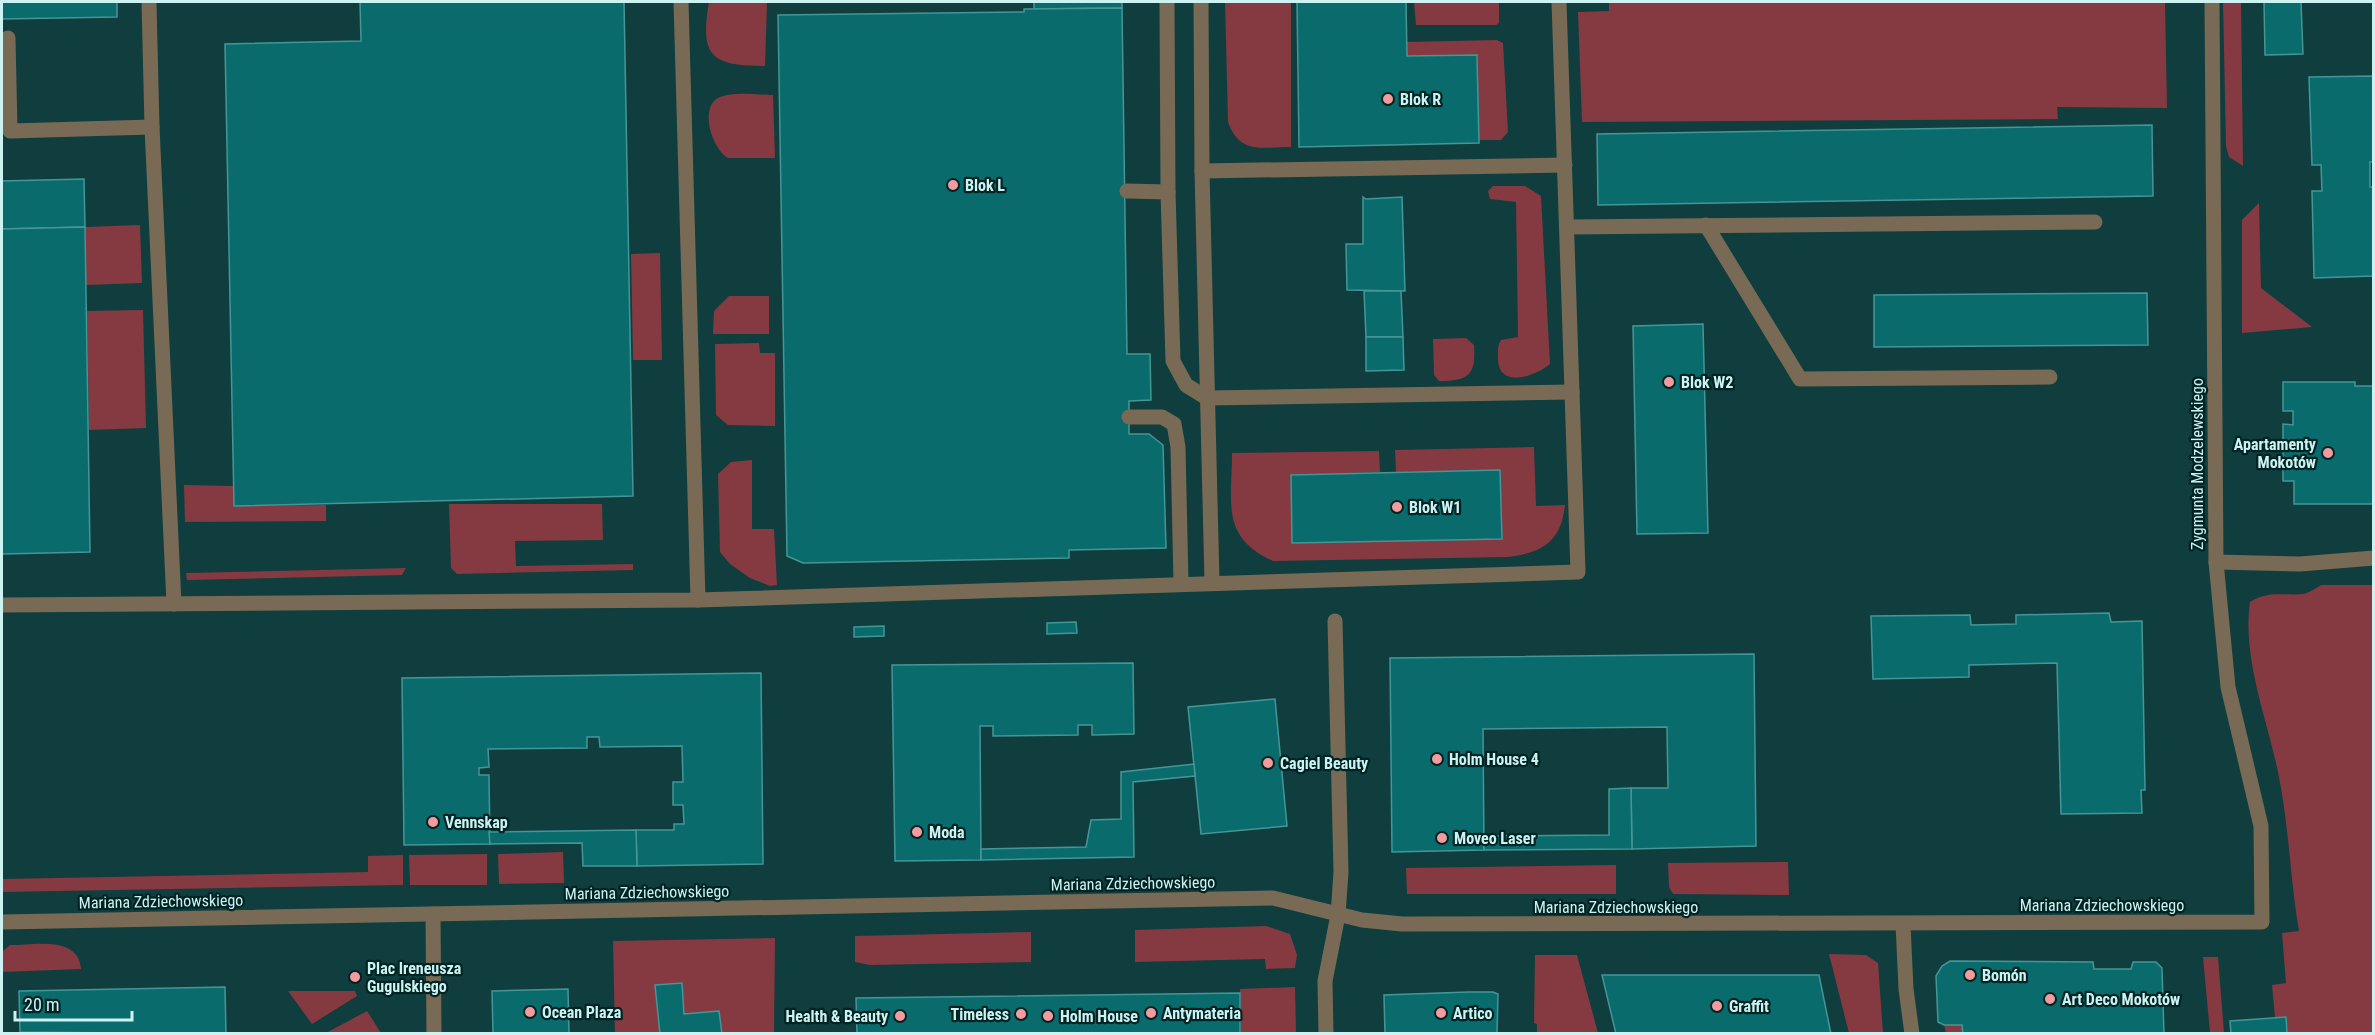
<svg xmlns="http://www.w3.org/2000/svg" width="2375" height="1035" font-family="'Roboto Condensed',sans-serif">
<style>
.green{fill:#843a40}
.building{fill:#0a6b6c;stroke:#459697;stroke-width:1.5}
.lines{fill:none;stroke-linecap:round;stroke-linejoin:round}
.minor{stroke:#786a55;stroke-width:15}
.poi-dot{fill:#f49b9f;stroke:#002323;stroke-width:2}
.labels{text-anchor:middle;stroke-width:4.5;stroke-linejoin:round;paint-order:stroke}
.poi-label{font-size:16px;font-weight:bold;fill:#ccf2f2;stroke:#002323;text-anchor:start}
.street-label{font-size:16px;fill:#ccf2f2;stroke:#002323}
</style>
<rect width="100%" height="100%" fill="#103d3e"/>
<!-- green -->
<g class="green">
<path d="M709 2H767L765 66C713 66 699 58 709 2Z"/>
<path d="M1225 2H1291V147C1262 147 1240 155 1228 122Z"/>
<polygon points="1414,2 1499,2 1499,23 1496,25 1416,25"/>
<polygon points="1609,2 2165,2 2167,108 2057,107 2058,119 1582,122 1578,12 1609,11"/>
<polygon points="2223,2 2241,2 2243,166 2229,157 2226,146"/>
<polygon points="1497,40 1503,43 1508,132 1501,140 1479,140 1477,55 1407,56 1407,42"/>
<path d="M773 95 775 158H728C712 149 698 106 720 97 734 91 758 95 773 95Z"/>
<path d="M1493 186H1525L1541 196 1550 364C1536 376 1498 390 1498 358 1498 351 1497 346 1501 340L1518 337 1516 202 1490 199 1488 191Z"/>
<polygon points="2259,203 2261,288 2312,327 2242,333 2242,220"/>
<polygon points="140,225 142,283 86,285 85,227"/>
<polygon points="660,253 662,360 633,360 631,254"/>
<polygon points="729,296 769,296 769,334 713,334 714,311"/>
<polygon points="143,310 146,428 89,430 87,311"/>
<path d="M1466 338 1474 345C1476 375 1469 381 1439 381L1434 375 1433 339Z"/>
<polygon points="759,343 760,353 775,353 775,426 728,425 716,415 715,344"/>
<path d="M1534 447 1536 506 1565 505C1561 543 1541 553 1507 557L1273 561C1220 537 1232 502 1232 453L1379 451 1380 472 1292 475 1293 543 1502 539 1500 470 1396 472 1395 450Z"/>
<polygon points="752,460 752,529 774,529 777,585 770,586 750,578 730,564 720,552 718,474 731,462"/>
<polygon points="184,485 233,486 234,506 326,505 326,521 185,522"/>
<polygon points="449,504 602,504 603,540 515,541 516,566 633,564 633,570 457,574 451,568"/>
<polygon points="406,568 402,575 187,580 186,573"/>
<path d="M2321 585H2373V1033H2287L2285 1017H2275L2272 985 2286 983 2282 933 2299 931C2290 878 2289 825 2278 772 2267 718 2242 658 2250 602 2268 590 2283 596 2303 594 2309 593 2316 588 2321 585Z"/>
<polygon points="563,852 564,883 499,884 498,854"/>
<polygon points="487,854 487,885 410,885 409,855"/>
<polygon points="403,855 403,885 2,892 2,879 368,872 368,856"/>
<polygon points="1788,862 1789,895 1673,894 1669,887 1668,863"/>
<polygon points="1616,865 1616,894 1407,894 1406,868"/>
<polygon points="1266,926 1290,934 1297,955 1295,968 1266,969 1265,959 1135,962 1135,930"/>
<polygon points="1031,932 1031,962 870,965 855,962 855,936"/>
<polygon points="775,938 774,1033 615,1033 613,941"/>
<path d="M10 945C34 945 79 935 81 969L2 972 3 951Z"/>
<polygon points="1829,954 1866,955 1878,963 1883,1033 1849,1033"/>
<polygon points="1535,955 1577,955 1598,1033 1537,1033 1537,1024 1534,1023"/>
<polygon points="2203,957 2218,957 2224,1033 2210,1033"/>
<polygon points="1295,987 1296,1033 1241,1033 1240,989"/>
<polygon points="288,991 355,991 357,996 312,1024"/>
<polygon points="367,1011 381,1033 326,1033"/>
<polygon points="1944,1025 1962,1025 1963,1033 1946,1033"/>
</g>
<!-- building -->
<g class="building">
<polygon points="2,2 117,2 117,17 2,19"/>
<polygon points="360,2 624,2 633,496 234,506 225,44 361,41"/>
<polygon points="1034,2 1122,2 1122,8 1034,9"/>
<polygon points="1297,2 1406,2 1407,56 1477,55 1479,143 1299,147"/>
<polygon points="2264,2 2301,2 2303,54 2265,55"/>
<polygon points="1122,8 1127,354 1150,354 1151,400 1129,401 1129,434 1149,434 1163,445 1166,548 1069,550 1069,558 803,563 787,556 778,15 1024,12 1024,9"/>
<polygon points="2374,76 2374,162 2370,162 2370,187 2374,187 2374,276 2314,278 2312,191 2322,191 2321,165 2312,165 2309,77"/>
<polygon points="2152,125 2153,196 1598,205 1597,134"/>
<polygon points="84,179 85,227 2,229 2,181"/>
<polygon points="1363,197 1366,199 1402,197 1405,291 1347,290 1346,244 1363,244"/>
<polygon points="85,227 90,552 2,554 2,229"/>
<polygon points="1364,291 1401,291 1403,337 1366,337"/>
<polygon points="2147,293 2148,345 1874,347 1874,295"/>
<polygon points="1703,324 1708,533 1637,534 1633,326"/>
<polygon points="1366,337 1403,337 1404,370 1366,371"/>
<polygon points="2283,382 2355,382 2355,386 2374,386 2374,504 2294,504 2294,481 2283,481 2283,424 2293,425 2293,411 2283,411"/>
<polygon points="1500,470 1502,539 1292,543 1291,475"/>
<polygon points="2109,613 2111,622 2142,621 2145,790 2141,790 2142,813 2061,814 2057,663 1969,665 1969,677 1873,679 1871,616 1970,615 1971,625 2016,624 2016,615"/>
<polygon points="1076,622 1077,633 1047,634 1047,623"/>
<polygon points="884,626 884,636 854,637 854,627"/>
<polygon points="1754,654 1756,846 1632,849 1631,788 1668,788 1667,727 1483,729 1484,850 1392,852 1390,658"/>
<polygon points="1133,663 1134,734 1092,735 1092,725 1078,725 1078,735 993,736 993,726 980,726 981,860 895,861 892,665"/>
<polygon points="761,673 763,864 637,866 636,830 674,830 674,824 684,824 683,805 673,805 673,782 683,782 682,746 600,747 599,737 587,737 587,748 488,749 489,767 479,768 479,775 489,775 490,844 404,845 402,678"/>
<polygon points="1275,699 1287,826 1201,834 1188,707"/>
<polygon points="1194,764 1195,776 1133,782 1134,857 981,860 981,849 1086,847 1091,820 1121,819 1121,772"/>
<polygon points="1631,788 1632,849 1484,850 1484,836 1609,835 1609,789"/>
<polygon points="636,830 637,866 583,866 582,843 490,844 489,832"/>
<polygon points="1950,961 2093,962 2094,969 2131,969 2133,962 2156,962 2162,968 2164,1034 1963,1034 1962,1025 1944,1025 1938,1022 1936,976 1942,966"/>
<polygon points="1602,975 1819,975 1831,1034 1616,1034"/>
<polygon points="682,983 684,1014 719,1011 722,1034 660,1034 655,985"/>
<polygon points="225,987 226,1034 20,1032 19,991"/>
<polygon points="568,989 569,1034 493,1034 492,991"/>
<polygon points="1468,992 1493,992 1498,994 1497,1034 1385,1034 1384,995"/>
<polygon points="1240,993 1240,1034 857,1034 856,998"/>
<polygon points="2286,1017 2287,1034 2231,1034 2230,1021"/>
</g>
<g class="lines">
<!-- minor -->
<g class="minor">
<polyline points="149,2 152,127"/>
<polyline points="681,2 698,600"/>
<polyline points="1167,2 1168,192 1173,361 1186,385 1207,398 1572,392"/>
<polyline points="1201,2 1202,171 1212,582"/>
<polyline points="8,38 10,131 152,127 174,604"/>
<polyline points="1202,171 1565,165"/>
<polyline points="1127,191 1168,192"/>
<polyline points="1706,225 1800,379 2050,377"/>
<polyline points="1567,227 2095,222"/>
<polyline points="1129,417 1162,417 1174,424 1178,447 1181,583"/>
<polyline points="2216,562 2300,564 2374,558"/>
<polyline points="2,605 698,600 1578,572 1559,2"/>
<polyline points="433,914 434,1034"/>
<polyline points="2,922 1273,898 1362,920 1402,924 2262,922 2261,826 2228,687 2216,562 2212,2"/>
<polyline points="1903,924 1906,989 1912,1034"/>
<polyline points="1326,1034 1325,981 1338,915 1341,872 1335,621"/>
</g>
</g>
<!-- markers -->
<g class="poi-dot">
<circle cx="1388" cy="99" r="6"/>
<circle cx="953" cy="185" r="6"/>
<circle cx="1669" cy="382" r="6"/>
<circle cx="2328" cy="453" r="6"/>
<circle cx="1397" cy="507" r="6"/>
<circle cx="1437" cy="759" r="6"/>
<circle cx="1268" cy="763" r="6"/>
<circle cx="433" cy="822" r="6"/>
<circle cx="917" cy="832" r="6"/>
<circle cx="1442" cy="838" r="6"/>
<circle cx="1970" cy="975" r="6"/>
<circle cx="355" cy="977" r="6"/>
<circle cx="2050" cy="999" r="6"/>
<circle cx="1717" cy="1006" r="6"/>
<circle cx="530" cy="1012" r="6"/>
<circle cx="1151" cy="1013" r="6"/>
<circle cx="1441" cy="1013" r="6"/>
<circle cx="1021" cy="1014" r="6"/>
<circle cx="900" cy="1016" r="6"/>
<circle cx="1048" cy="1016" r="6"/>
</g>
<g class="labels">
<!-- poi labels -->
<g class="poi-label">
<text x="1400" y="105">Blok R</text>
<text x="965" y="191">Blok L</text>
<text x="1681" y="388">Blok W2</text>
<text x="2316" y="450" text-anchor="end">Apartamenty<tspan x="2316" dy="18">Mokotów</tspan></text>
<text x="1409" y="513">Blok W1</text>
<text x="1449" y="765">Holm House 4</text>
<text x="1280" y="769">Cagiel Beauty</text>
<text x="445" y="828">Vennskap</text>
<text x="929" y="838">Moda</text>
<text x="1454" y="844">Moveo Laser</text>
<text x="367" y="974">Plac Ireneusza<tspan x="367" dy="18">Gugulskiego</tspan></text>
<text x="1982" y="981">Bomón</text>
<text x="2062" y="1005">Art Deco Mokotów</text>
<text x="1729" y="1012">Graffit</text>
<text x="542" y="1018">Ocean Plaza</text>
<text x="1163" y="1019">Antymateria</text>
<text x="1453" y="1019">Artico</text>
<text x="1009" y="1020" text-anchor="end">Timeless</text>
<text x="888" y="1022" text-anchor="end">Health &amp; Beauty</text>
<text x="1060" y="1022">Holm House</text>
</g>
<!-- street labels -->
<g class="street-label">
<text transform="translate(2197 464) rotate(-90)" y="6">Zygmunta Modzelewskiego</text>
<text transform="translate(1133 883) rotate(-1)" y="6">Mariana Zdziechowskiego</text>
<text transform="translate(647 892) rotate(-1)" y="6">Mariana Zdziechowskiego</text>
<text transform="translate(161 901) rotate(-1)" y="6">Mariana Zdziechowskiego</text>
<text x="2102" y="911">Mariana Zdziechowskiego</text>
<text x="1616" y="913">Mariana Zdziechowskiego</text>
</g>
</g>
<!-- border -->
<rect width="2375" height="1035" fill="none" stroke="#ccf2f2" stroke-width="6"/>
<!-- scale -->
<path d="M15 1011v9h117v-9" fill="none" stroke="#ccf2f2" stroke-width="3"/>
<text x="24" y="1011" font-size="18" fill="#ccf2f2" stroke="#002323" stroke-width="4.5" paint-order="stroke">20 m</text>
</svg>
